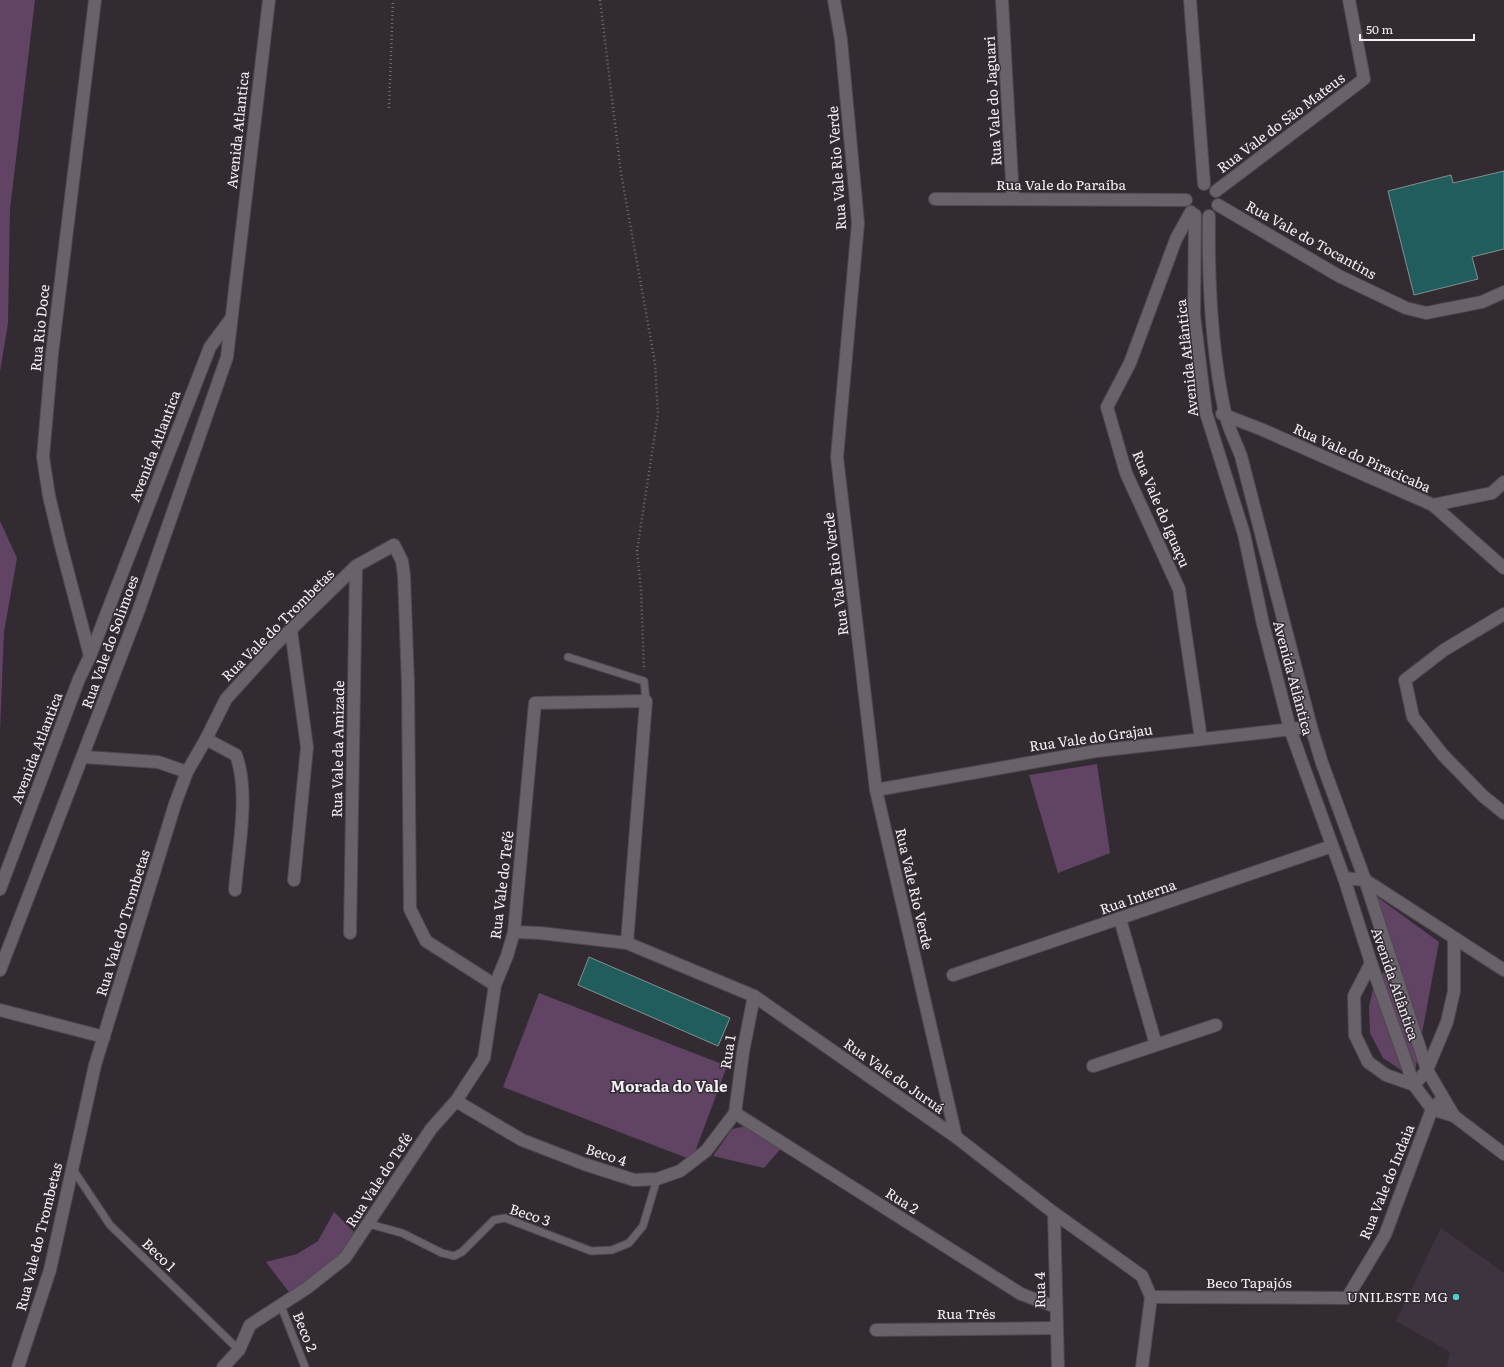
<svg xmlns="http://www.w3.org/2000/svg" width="1504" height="1367" font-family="Literata,serif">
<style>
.built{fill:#3e343f}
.green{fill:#614464}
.building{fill:#205d5c;stroke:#838f8f}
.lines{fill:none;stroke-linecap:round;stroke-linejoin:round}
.lane-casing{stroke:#4e494f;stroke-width:9}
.street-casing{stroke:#4e494f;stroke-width:14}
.path{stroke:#726c72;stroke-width:2.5;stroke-dasharray:1 3;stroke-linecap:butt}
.lane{stroke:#69626a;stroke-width:7}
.street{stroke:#69626a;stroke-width:12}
.poi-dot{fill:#52cdcc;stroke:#322c32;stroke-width:1.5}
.labels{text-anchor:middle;stroke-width:3;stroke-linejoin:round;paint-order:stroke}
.street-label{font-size:14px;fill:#f4f0f5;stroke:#322c32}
.poi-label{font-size:14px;fill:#f4f0f5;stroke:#322c32;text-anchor:end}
.neighbourhood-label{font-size:15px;font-weight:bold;fill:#f4f0f5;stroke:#322c32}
</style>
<rect width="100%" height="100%" fill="#322c32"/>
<!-- built -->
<polygon class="built" points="1441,1228 1504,1273 1504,1367 1447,1367 1450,1352 1396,1321"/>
<!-- green -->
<g class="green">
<polygon points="0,0 35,0 10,209 8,323 0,372"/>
<polygon points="0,521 17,558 4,632 0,731"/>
<polygon points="1097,764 1110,853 1058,873 1029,775"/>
<polygon points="1369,891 1439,942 1415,1071 1401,1070 1383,1058 1370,1033 1369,1007 1374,985 1392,961"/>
<polygon points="539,993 727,1066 692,1160 503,1087"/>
<polygon points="748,1126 783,1146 764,1168 713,1156 732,1129"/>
<polygon points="334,1212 358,1236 342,1257 292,1296 266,1262 297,1254 318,1241"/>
</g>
<!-- building -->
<g class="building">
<polygon points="1504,171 1504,249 1472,257 1478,279 1414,295 1388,191 1451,175 1453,183"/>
<polygon points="589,957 730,1018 718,1046 578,985"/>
</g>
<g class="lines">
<!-- lane casing -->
<g class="lane-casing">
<g id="lane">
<polyline points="568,657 644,681 646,701"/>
<polyline points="72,1168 110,1225 239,1350"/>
<polyline points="369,1224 402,1233 442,1253 454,1256 462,1252 494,1220 505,1218 591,1251 612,1250 629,1243 643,1226 657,1179"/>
<polyline points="281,1306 305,1367"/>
</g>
</g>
<!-- street casing -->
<g class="street-casing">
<g id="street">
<polyline points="834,0 841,40 858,223 837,457 876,790 956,1137"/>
<polyline points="1002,0 1013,199"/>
<polyline points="1190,0 1204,184"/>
<polyline points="1216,191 1364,79 1349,0"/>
<polyline points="935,199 1186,200"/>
<polyline points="1218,205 1339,276 1406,308 1426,313 1482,302 1504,292"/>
<polyline points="1191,212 1176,239 1130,363 1107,407 1126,473 1179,589 1201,739"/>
<polyline points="1195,215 1194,315 1206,413 1244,534 1263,624 1290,729 1344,878 1371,963 1414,1085 1432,1109 1454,1116 1504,1154"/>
<path d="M1209 216C1208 282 1211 348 1225 413 1228 428 1236 442 1241 456L1311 727 1322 763 1365 880 1427 1070 1454 1116"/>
<polyline points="1222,414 1263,430 1433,505 1492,493 1504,482"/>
<polyline points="1433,505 1504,568"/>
<polyline points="1504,614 1444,650 1405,680 1413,717 1443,755 1483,796 1504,813"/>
<polyline points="291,630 307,747 294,880"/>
<polyline points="90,656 60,542 49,496 43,457 52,354 95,0"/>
<path d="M206 739 236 755C250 794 238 849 235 890"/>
<polyline points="84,757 158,762 187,772"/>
<polyline points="876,790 1096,751 1311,727"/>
<polyline points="1344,878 1365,880 1504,970"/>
<polyline points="0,889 79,679 90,656 210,347 230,320"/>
<polyline points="1120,919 1156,1045"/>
<polyline points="514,932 540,933 627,943 754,996 956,1137 1054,1213 1142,1276 1151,1297 1142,1367"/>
<polyline points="350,933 356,566"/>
<polyline points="1371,963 1354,996 1355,1035 1368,1062 1386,1075 1414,1085 1427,1070 1447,1022 1454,991 1454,938"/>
<polyline points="0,970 138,612 227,357 269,0"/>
<polyline points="953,975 1332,846"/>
<polyline points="0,1010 104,1037"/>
<polyline points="1093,1066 1216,1025"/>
<polyline points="456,1101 522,1140 584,1164 634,1180 657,1179 680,1171 706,1151 735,1113 743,1052 754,996"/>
<polyline points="735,1113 1021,1294 1056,1307"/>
<polyline points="1054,1213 1058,1367"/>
<polyline points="1151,1297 1347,1298 1385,1235 1432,1109 1438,1103"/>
<polyline points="876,1330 1056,1328"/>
<polyline points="18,1367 50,1270 95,1065 175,804 187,772 206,739 226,699 274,646 356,566 394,545 402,561 404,576 408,684 410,909 426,941 495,985"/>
<polyline points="223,1367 239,1350 250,1325 307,1288 345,1258 431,1129 456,1101 484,1058 495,985 507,956 514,932 535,703 646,701 627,943"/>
</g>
</g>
<!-- path -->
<g class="path">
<polyline points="600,0 621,173 655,363 658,414 637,551 641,590 644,670"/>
<polyline points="389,108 393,0"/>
</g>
<!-- lane -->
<use href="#lane" class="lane"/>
<!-- street -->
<use href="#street" class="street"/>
</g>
<!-- markers -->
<circle class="poi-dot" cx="1456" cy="1297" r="4"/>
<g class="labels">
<!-- street labels -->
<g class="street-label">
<text transform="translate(993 101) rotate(-93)" y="5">Rua Vale do Jaguari</text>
<text transform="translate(1281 123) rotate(-37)" y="5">Rua Vale do São Mateus</text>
<text transform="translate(238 130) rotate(-84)" y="5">Avenida Atlantica</text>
<text transform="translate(837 168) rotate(-94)" y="5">Rua Vale Rio Verde</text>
<text x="1061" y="190">Rua Vale do Paraíba</text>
<text transform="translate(1311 240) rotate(29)" y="5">Rua Vale do Tocantins</text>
<text transform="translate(40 328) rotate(-84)" y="5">Rua Rio Doce</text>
<text transform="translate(1187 358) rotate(-96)" y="5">Avenida Atlântica</text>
<text transform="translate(155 446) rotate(-69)" y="5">Avenida Atlantica</text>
<text transform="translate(1362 458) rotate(24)" y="5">Rua Vale do Piracicaba</text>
<text transform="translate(1161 509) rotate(67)" y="5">Rua Vale do Iguaçu</text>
<text transform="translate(836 574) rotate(-97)" y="5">Rua Vale Rio Verde</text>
<text transform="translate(278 625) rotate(-45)" y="5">Rua Vale do Trombetas</text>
<text transform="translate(110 642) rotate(-70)" y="5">Rua Vale do Solimoes</text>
<text transform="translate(1293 678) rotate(75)" y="5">Avenida Atlântica</text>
<text transform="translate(1091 738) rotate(-8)" y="5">Rua Vale do Grajau</text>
<text transform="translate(37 748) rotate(-69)" y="5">Avenida Atlantica</text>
<text transform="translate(338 749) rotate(-89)" y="5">Rua Vale da Amizade</text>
<text transform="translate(502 885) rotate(-83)" y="5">Rua Vale do Tefé</text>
<text transform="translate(914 889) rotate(77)" y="5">Rua Vale Rio Verde</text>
<text transform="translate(1138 897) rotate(-19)" y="5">Rua Interna</text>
<text transform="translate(123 923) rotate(-73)" y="5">Rua Vale do Trombetas</text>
<text transform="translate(1395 984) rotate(71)" y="5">Avenida Atlântica</text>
<text transform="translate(728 1052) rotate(-81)" y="5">Rua 1</text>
<text transform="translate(894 1076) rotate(35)" y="5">Rua Vale do Juruá</text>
<text transform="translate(606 1155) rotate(18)" y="5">Beco 4</text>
<text transform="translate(379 1180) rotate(-57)" y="5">Rua Vale do Tefé</text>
<text transform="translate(1387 1182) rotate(-68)" y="5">Rua Vale do Indaia</text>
<text transform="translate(902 1201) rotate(32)" y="5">Rua 2</text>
<text transform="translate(530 1215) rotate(18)" y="5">Beco 3</text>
<text transform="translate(39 1237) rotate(-76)" y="5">Rua Vale do Trombetas</text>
<text transform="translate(159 1255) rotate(44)" y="5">Beco 1</text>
<text x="1249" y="1288">Beco Tapajós</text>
<text transform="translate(1040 1290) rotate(-91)" y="5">Rua 4</text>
<text x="966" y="1319">Rua Três</text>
<text transform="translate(305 1332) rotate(68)" y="5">Beco 2</text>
</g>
<!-- poi labels -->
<g class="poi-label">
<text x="1448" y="1302">UNILESTE MG</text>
</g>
<!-- neighbourhood labels -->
<g class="neighbourhood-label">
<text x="669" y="1092">Morada do Vale</text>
</g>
</g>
<!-- scale -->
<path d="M1360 34v6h114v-6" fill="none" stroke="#f4f0f5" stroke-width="2"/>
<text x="1366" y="34" font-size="12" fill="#f4f0f5" stroke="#322c32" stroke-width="3" paint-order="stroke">50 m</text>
</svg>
